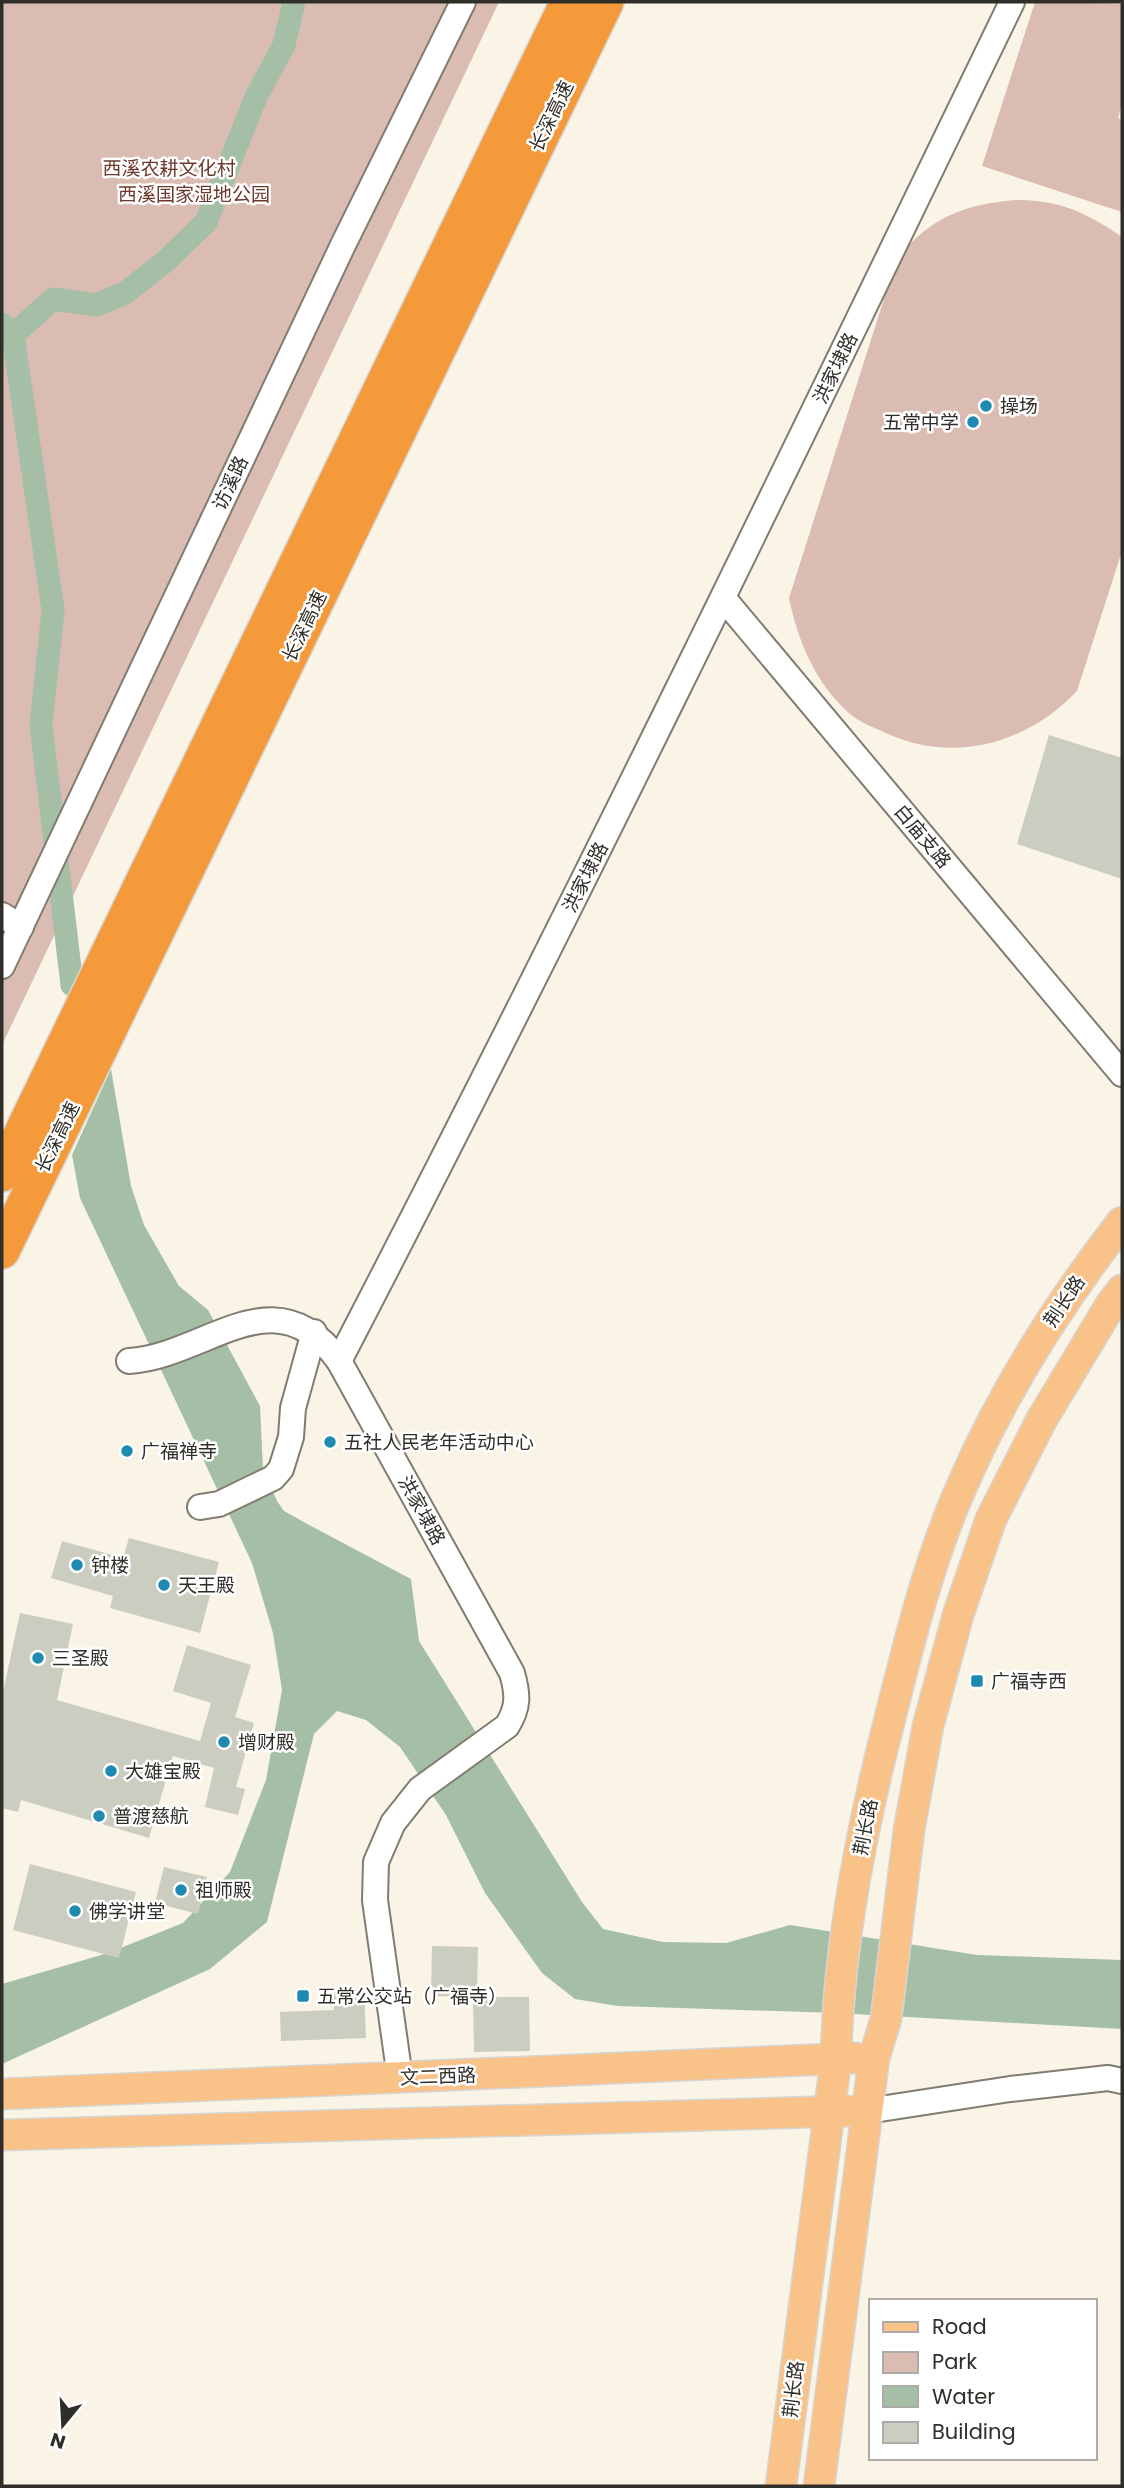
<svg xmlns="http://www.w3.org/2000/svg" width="1124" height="2488" font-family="Poppins,'Noto Sans SC',sans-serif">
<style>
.green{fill:#dbbcb3}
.water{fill:#a4bfa5}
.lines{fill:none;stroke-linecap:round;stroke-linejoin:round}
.canal{stroke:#a4bfa5;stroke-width:23}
.building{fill:#cacdbf}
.minor-casing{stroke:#807c70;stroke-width:28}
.major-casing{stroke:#d6d5d4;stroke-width:33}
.highway-casing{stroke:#d6d5d4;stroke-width:38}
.minor{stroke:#fff;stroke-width:24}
.major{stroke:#f9c289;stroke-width:30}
.highway{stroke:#f59a3a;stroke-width:35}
.poi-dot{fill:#1f8ab1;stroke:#fff;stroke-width:2.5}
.labels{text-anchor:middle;stroke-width:5;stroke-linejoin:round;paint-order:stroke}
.street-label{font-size:19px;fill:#302e29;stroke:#fff}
.park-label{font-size:19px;fill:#6c382c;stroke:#fff}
.poi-label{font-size:19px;fill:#302e29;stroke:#fff;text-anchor:start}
</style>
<rect width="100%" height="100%" fill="#f9f4e6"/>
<!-- green -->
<g class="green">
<polygon points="2,2 499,2 2,1045"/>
<polygon points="1035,2 1122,4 1122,104 1118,118 1122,120 1122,212 982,166"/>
<path d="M1015 200C1057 199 1088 213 1122 237V551L1077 691C1028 743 955 764 888 734 875 728 861 723 850 714 816 684 798 642 789 598L896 261C928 218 962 205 1015 200Z"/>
</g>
<!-- water -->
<polygon class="water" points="111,1069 131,1186 144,1225 179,1286 208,1310 260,1406 263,1470 277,1501 284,1511 311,1526 411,1579 419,1641 582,1902 603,1929 663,1942 726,1943 790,1925 977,1955 1122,1960 1122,2029 837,2013 618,2006 575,1999 542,1973 485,1893 446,1815 400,1747 366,1720 337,1711 314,1734 267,1922 210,1969 2,2064 2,1984 108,1953 183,1923 230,1872 266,1780 282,1690 273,1633 252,1563 80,1198 72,1155"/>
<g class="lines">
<!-- canal -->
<g class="canal">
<polyline points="2,324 13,335 53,610 41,725 72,985"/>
<polyline points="13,335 53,299 96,305 125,293 167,260 206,222 256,97 284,45 294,2"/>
</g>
</g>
<!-- building -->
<g class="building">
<polygon points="1049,735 1122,758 1122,879 1017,844"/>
<polygon points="129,1538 219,1562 200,1633 110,1608 113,1596 51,1578 62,1541 123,1558"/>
<polygon points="20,1613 73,1624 57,1700 200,1741 211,1703 173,1691 187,1645 251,1665 235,1717 254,1723 236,1787 245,1789 238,1815 205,1807 214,1768 173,1756 149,1838 21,1800 18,1812 2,1808 2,1697"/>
<polygon points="30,1864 136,1892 119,1958 13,1930"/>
<polygon points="164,1867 207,1877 198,1914 155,1903"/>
<polygon points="432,1946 478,1947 477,1997 431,1996"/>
<polygon points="364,1990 366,2038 281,2041 280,2012 334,2010 334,1991"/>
<polygon points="473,1997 529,1997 530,2051 474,2052"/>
</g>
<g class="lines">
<!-- minor casing -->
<g class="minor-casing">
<g id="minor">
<polyline points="724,599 1122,1074"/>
<polyline points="2,915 21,927"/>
<polyline points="2,966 343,245 463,2"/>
<path d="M129 1361C207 1356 274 1272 339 1361L512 1673C518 1694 519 1707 507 1726L420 1789 393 1823 376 1862 375 1900 400 2078"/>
<path d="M339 1361C572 912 792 457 1012 2"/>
<polyline points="200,1507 219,1504 273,1478 281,1469 291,1437 293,1408 314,1332"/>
<polyline points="867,2111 1010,2089 1108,2078 1122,2081"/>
</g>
</g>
<!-- major casing -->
<g class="major-casing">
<g id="major">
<polyline points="2,2094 855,2058"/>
<polyline points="2,2135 848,2111"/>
<path d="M781 2486 836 2059C838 1954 858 1847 883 1746 905 1659 925 1570 961 1488 1002 1393 1059 1303 1122 1222"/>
<polyline points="819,2486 874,2058 886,2019 909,1830 928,1726 958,1615 991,1519 1042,1419 1110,1306 1122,1290"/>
</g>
</g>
<!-- highway casing -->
<g class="highway-casing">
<g id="highway">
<polyline points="2,1174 568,2"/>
<polyline points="2,1251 606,2"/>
</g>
</g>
<!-- minor -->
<use href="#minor" class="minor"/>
<!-- major -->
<use href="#major" class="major"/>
<!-- highway -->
<use href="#highway" class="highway"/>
</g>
<!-- markers -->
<g class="poi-dot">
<circle cx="986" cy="406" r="7"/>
<circle cx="973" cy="422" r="7"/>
<circle cx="330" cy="1442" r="7"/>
<circle cx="127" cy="1451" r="7"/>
<circle cx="77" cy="1565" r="7"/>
<circle cx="164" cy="1585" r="7"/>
<circle cx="38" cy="1658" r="7"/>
<rect x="970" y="1674" width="14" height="14" rx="3.5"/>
<circle cx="224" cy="1742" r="7"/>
<circle cx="111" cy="1771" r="7"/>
<circle cx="99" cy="1816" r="7"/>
<circle cx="181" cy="1890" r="7"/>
<circle cx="75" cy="1911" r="7"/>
<rect x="296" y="1989" width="14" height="14" rx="3.5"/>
</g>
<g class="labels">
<!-- street labels -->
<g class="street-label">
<text transform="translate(551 116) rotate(-64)" y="7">长深高速</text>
<text transform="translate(835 368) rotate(-64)" y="7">洪家埭路</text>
<text transform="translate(230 483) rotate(-65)" y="7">访溪路</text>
<text transform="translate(304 626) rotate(-64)" y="7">长深高速</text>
<text transform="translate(923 836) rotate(50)" y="7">白庙支路</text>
<text transform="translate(585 877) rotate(-63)" y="7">洪家埭路</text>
<text transform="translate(57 1137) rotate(-64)" y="7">长深高速</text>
<text transform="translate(1064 1301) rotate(-56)" y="7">荆长路</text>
<text transform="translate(422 1510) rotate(61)" y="7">洪家埭路</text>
<text transform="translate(865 1827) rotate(-79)" y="7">荆长路</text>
<text transform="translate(438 2076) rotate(-2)" y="7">文二西路</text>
<text transform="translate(793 2389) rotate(-83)" y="7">荆长路</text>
</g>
<!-- park labels -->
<g class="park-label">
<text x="169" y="175">西溪农耕文化村</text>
<text x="194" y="201">西溪国家湿地公园</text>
</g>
<!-- poi labels -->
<g class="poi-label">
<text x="1000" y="413">操场</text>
<text x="959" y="429" text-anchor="end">五常中学</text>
<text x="344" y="1449">五社人民老年活动中心</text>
<text x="141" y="1458">广福禅寺</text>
<text x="91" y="1572">钟楼</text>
<text x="178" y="1592">天王殿</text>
<text x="52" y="1665">三圣殿</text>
<text x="991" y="1688">广福寺西</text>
<text x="238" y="1749">增财殿</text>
<text x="125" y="1778">大雄宝殿</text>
<text x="113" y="1823">普渡慈航</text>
<text x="195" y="1897">祖师殿</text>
<text x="89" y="1918">佛学讲堂</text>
<text x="317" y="2003">五常公交站（广福寺）</text>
</g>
</g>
<!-- border -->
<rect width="1124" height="2488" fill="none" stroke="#302e29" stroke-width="7"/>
<!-- legend -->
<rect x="869" y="2299" width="228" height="161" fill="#ffffff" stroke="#acaba9" stroke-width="2"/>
<rect x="883" y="2322" width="35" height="10" fill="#f9c289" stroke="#acaba9" stroke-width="2"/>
<text x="932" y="2334" font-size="21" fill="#302e29">Road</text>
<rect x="883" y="2352" width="35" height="21" fill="#dbbcb3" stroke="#acaba9" stroke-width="2"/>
<text x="932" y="2369" font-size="21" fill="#302e29">Park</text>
<rect x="883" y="2386" width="35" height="21" fill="#a4bfa5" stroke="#acaba9" stroke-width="2"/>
<text x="932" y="2404" font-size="21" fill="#302e29">Water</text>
<rect x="883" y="2422" width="35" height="21" fill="#cacdbf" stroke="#acaba9" stroke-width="2"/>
<text x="932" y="2439" font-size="21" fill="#302e29">Building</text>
<!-- north arrow -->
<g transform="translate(63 2425) rotate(198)" stroke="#ffffff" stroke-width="5" paint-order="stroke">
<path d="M0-5L12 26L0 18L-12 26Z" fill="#302e29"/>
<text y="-10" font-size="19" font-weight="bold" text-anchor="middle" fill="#302e29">N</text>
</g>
</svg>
